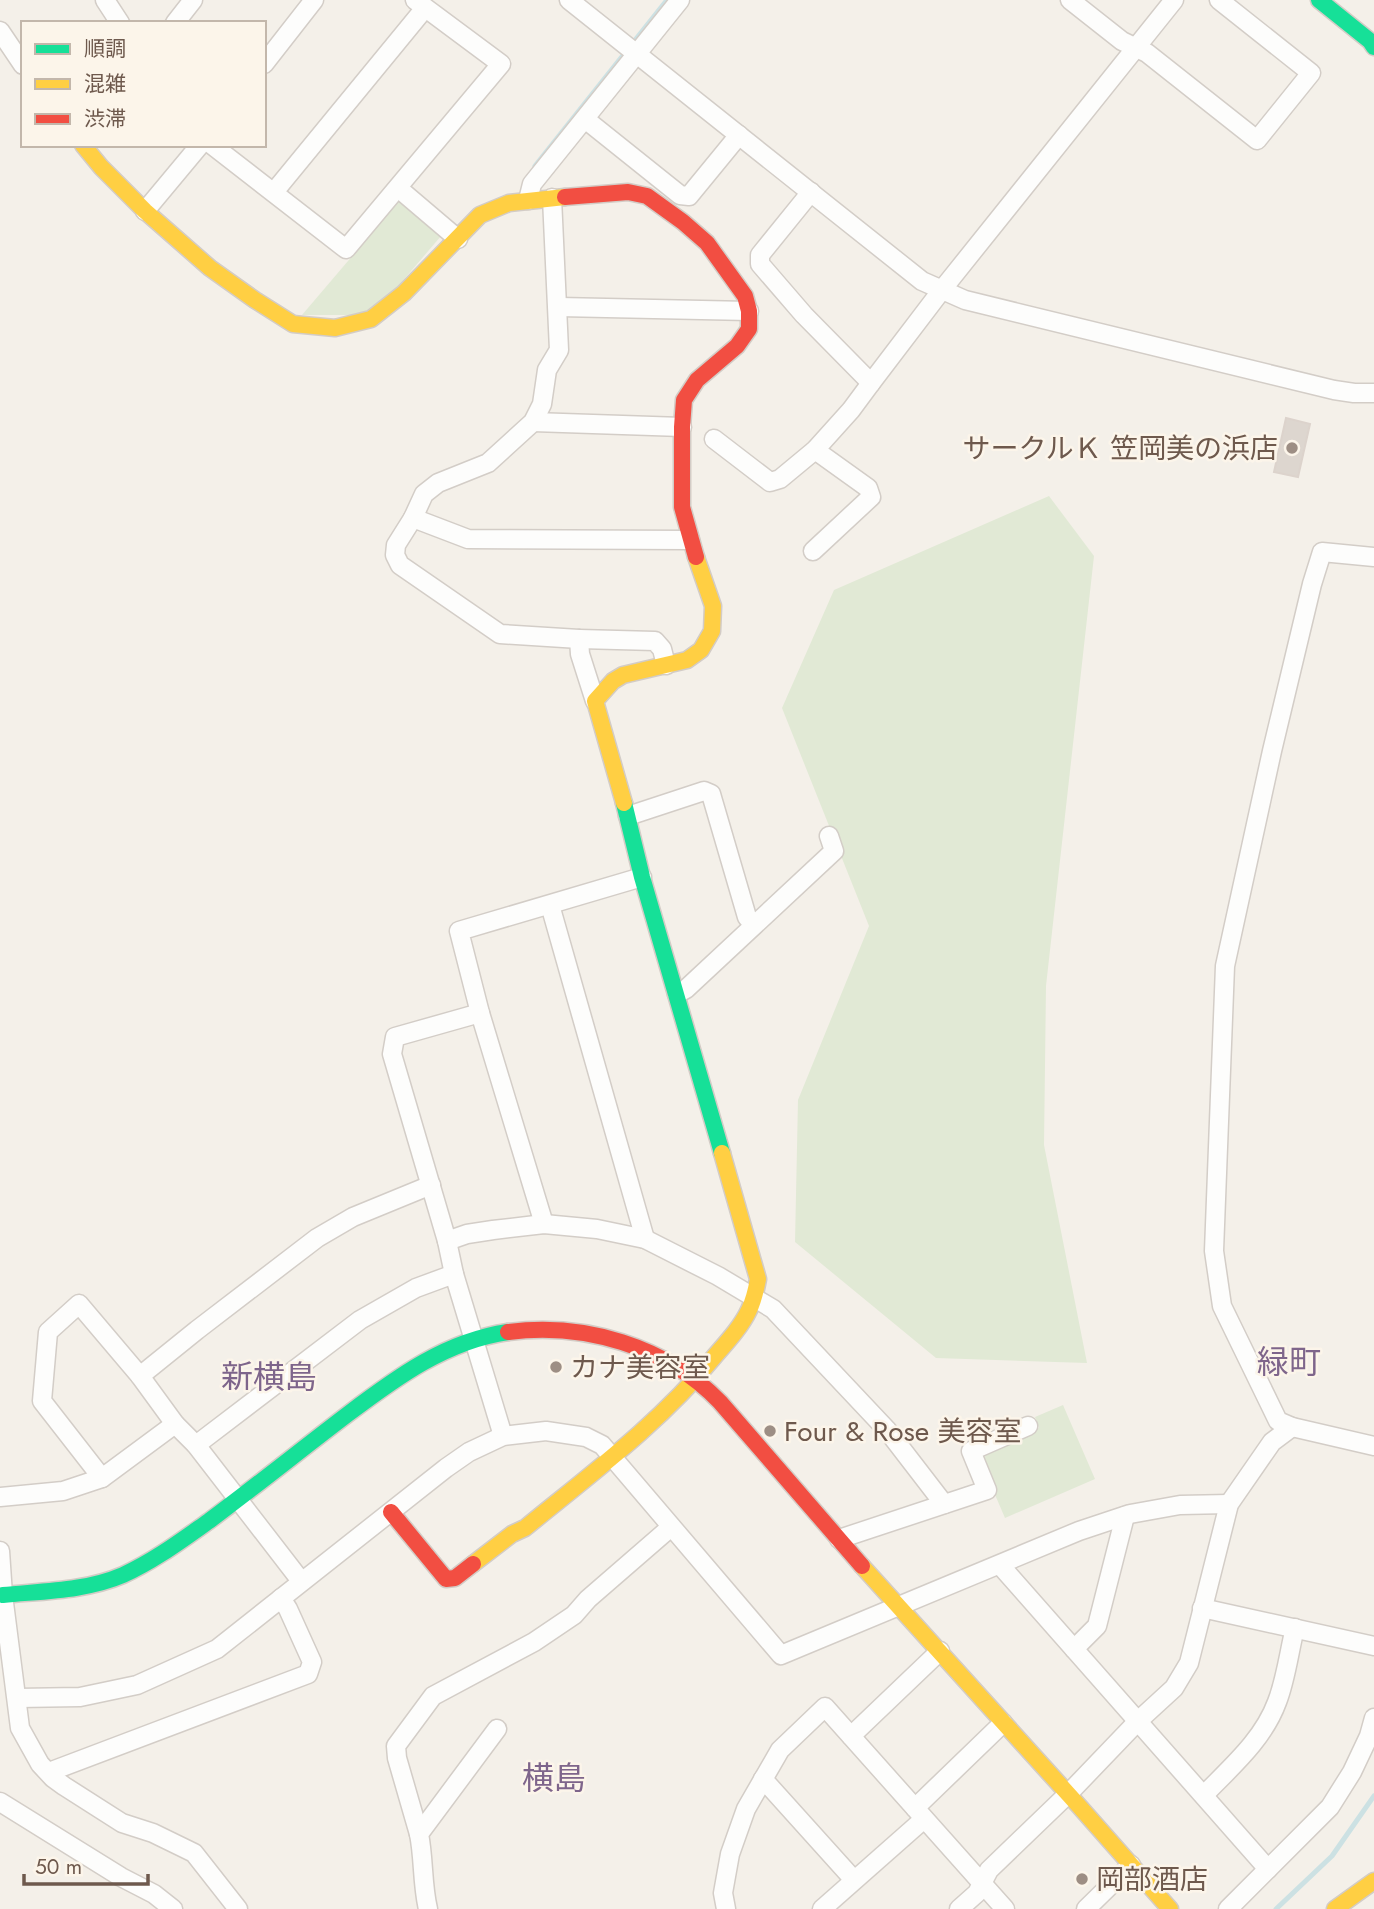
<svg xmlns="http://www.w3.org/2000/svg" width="1374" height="1909" font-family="Jost,'Noto Sans JP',sans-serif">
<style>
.green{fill:#e1e9d5}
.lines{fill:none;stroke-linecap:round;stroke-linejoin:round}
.stream{stroke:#cce1e3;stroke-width:5}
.building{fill:#ddd6cf;stroke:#dcd3cc;stroke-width:2}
.street-casing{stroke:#d3cdc7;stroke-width:21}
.fast-casing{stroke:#d3ccc6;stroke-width:19}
.slow-casing{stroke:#d3ccc6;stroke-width:19}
.jam-casing{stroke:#d3ccc6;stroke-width:19}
.street{stroke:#fdfdfc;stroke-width:18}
.fast{stroke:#16e098;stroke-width:16}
.slow{stroke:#ffcf43;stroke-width:16}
.jam{stroke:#f24e42;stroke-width:16}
.poi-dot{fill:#9d8e84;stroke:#fcf5ea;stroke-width:2.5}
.labels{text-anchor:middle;stroke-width:5;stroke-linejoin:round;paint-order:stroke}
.poi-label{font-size:28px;fill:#6e594d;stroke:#fcf5ea;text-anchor:start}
.quarter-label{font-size:32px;fill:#7e658b;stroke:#fcf5ea}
</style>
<rect width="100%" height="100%" fill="#f4f0e9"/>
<!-- green -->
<g class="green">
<polygon points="400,200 441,236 388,298 359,315 302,315"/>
<polygon points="1049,496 1094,556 1046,986 1044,1145 1087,1363 936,1358 795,1242 798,1100 869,926 782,708 834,590"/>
<polygon points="1063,1405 1095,1479 1005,1518 978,1455 1039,1428 1035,1417"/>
</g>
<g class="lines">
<!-- stream -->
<g class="stream">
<polyline points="535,166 667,0"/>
<polyline points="1276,1909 1332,1856 1374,1796"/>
</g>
</g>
<!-- building -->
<polygon class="building" points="1286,418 1310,424 1298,477 1274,472"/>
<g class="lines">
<!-- street casing -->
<g class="street-casing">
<g id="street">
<polyline points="105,0 120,23"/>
<polyline points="569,0 922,281 965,300 1334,390 1354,393 1374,393"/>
<polyline points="1070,0 1122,41 1147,53 1257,140 1311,73 1219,0"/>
<polyline points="175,23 193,0"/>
<polyline points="0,31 23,65"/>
<polyline points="264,64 314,0"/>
<polyline points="585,119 680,195 689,196 739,135"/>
<polyline points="212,145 346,249 501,64 415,0"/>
<polyline points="398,188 458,239"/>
<polyline points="274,192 425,8"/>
<polyline points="811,192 760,255 760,264 804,315 871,383"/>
<polyline points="552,198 559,350 547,370 542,404 533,422 488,463 438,483 424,494 413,518 396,545 395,555 400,565 500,634 579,639 580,654 595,701"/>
<polyline points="528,200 532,184 680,0"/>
<polyline points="145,211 200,145"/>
<polyline points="559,307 749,311"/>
<polyline points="533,422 682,427"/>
<polyline points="714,439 770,482 780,479 815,450 851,410 871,383 941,291 1174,0"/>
<polyline points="413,518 468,539 690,540"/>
<polyline points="813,551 871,497 868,488 815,450"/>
<polyline points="1374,557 1322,552 1312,584 1272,751 1225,966 1214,1251 1222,1306 1278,1421 1292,1427 1374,1446"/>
<polyline points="579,639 655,641 662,649 666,665"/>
<polyline points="628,816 704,791 711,794 747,917 754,925"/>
<polyline points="550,905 645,1239"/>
<polyline points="677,994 686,989 834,851 829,836"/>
<polyline points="480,1013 395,1037 392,1054 447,1241 454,1274 503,1436"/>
<polyline points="544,1224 480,1013 459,931 642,877"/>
<polyline points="447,1241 467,1234 493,1230 544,1224 597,1229 645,1239 718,1276 773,1309 887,1430 944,1504"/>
<polyline points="140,1376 197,1330 317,1238 353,1217 431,1185"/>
<polyline points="196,1445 360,1320 416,1288 454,1274"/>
<polyline points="102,1478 42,1401 48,1332 79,1304 140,1376 175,1424 196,1445 301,1581"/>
<polyline points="0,1497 63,1491 102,1478 175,1424"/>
<polyline points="839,1539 987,1490 971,1451 1028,1426"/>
<polyline points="0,1551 3,1595 20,1728 40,1764 53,1778 64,1786 122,1823 153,1833 194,1853 238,1909"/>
<polyline points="1000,1565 1268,1869"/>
<polyline points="1202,1608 1374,1646"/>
<polyline points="1074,1649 1097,1626 1125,1516"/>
<polyline points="18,1698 80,1697 137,1685 217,1649 446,1468 469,1452 503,1436 546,1431 586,1437 602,1445 781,1655 1079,1531 1130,1514 1180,1505 1229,1504"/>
<polyline points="851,1736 940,1651"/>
<polyline points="49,1772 308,1674 312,1662 288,1609 281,1598"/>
<polyline points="763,1779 854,1880"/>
<path d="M1204 1795C1231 1767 1263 1740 1277 1702 1286 1679 1289 1652 1295 1628"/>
<polyline points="0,1802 121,1877 154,1894 173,1909"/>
<polyline points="915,1808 1003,1723"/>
<polyline points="419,1834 397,1758 396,1746 433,1696 534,1642 574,1615 588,1599 671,1527"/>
<path d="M428 1909C422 1884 424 1859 419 1834L497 1729"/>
<polyline points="726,1909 723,1893 730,1854 746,1809 780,1750 825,1707 1005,1909"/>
<polyline points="822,1909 924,1819"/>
<polyline points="959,1909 977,1893 989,1870 1069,1793 1138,1721 1174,1688 1189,1663 1229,1504 1272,1442 1292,1427"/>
<polyline points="1086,1909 1131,1865"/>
<polyline points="1228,1909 1330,1807 1352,1772 1369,1736 1374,1718"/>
</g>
</g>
<!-- fast casing -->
<g class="fast-casing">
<g id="fast">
<polyline points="1319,0 1370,41 1374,47"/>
<polyline points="624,803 642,877 722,1153"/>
<path d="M3 1595C43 1591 86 1591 123 1575 154 1561 182 1540 209 1521 256 1486 302 1449 348 1414 397 1377 446 1341 508 1332"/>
</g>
</g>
<!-- slow casing -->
<g class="slow-casing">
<g id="slow">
<polyline points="83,145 101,167 145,211 210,268 255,300 293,324 335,328 371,319 404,293 480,215 509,203 565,197"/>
<polyline points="624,803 595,701 613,681 623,675 687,660 701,650 712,631 713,606 696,557"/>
<path d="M473 1564 512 1534 525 1528C591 1474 660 1423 714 1357 727 1342 741 1327 749 1310 754 1300 756 1290 758 1279L722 1153"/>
<polyline points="862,1566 1079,1806 1170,1909"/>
<polyline points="1335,1909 1374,1881"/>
</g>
</g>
<!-- jam casing -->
<g class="jam-casing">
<g id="jam">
<polyline points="565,197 628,192 647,196 683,222 707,243 745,296 749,311 749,329 737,346 697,380 684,400 682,427 682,507 696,557"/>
<path d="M508 1332C584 1322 666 1346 720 1402L862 1566"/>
<polyline points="391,1512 446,1579 455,1578 473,1564"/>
</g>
</g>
<!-- street -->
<use href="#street" class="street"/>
<!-- fast -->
<use href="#fast" class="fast"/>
<!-- slow -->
<use href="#slow" class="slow"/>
<!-- jam -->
<use href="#jam" class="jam"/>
</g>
<!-- markers -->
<g class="poi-dot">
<circle cx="1292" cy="448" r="7"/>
<circle cx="556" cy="1367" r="7"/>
<circle cx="770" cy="1431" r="7"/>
<circle cx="1082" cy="1879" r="7"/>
</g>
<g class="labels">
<!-- poi labels -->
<g class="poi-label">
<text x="1278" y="458" text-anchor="end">サークルＫ 笠岡美の浜店</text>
<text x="570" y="1377">カナ美容室</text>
<text x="784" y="1441">Four &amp; Rose 美容室</text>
<text x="1096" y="1889">岡部酒店</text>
</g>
<!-- quarter labels -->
<g class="quarter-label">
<text x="1289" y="1373">緑町</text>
<text x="269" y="1388">新横島</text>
<text x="554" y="1789">横島</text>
</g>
</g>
<!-- legend -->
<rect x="21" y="21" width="245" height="126" fill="#fcf5ea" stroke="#c3b7ab" stroke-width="2"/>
<rect x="35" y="44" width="35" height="10" fill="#16e098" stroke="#c3b7ab" stroke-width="2"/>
<text x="84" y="56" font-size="21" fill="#6e594d">順調</text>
<rect x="35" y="79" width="35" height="10" fill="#ffcf43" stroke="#c3b7ab" stroke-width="2"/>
<text x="84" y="91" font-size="21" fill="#6e594d">混雑</text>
<rect x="35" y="114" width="35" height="10" fill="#f24e42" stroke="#c3b7ab" stroke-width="2"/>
<text x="84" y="126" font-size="21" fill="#6e594d">渋滞</text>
<!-- scale -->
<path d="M24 1874v10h124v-10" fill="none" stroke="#6e594d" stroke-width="3.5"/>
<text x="35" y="1874" font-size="21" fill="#6e594d" stroke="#fcf5ea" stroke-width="5" paint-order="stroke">50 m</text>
</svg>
